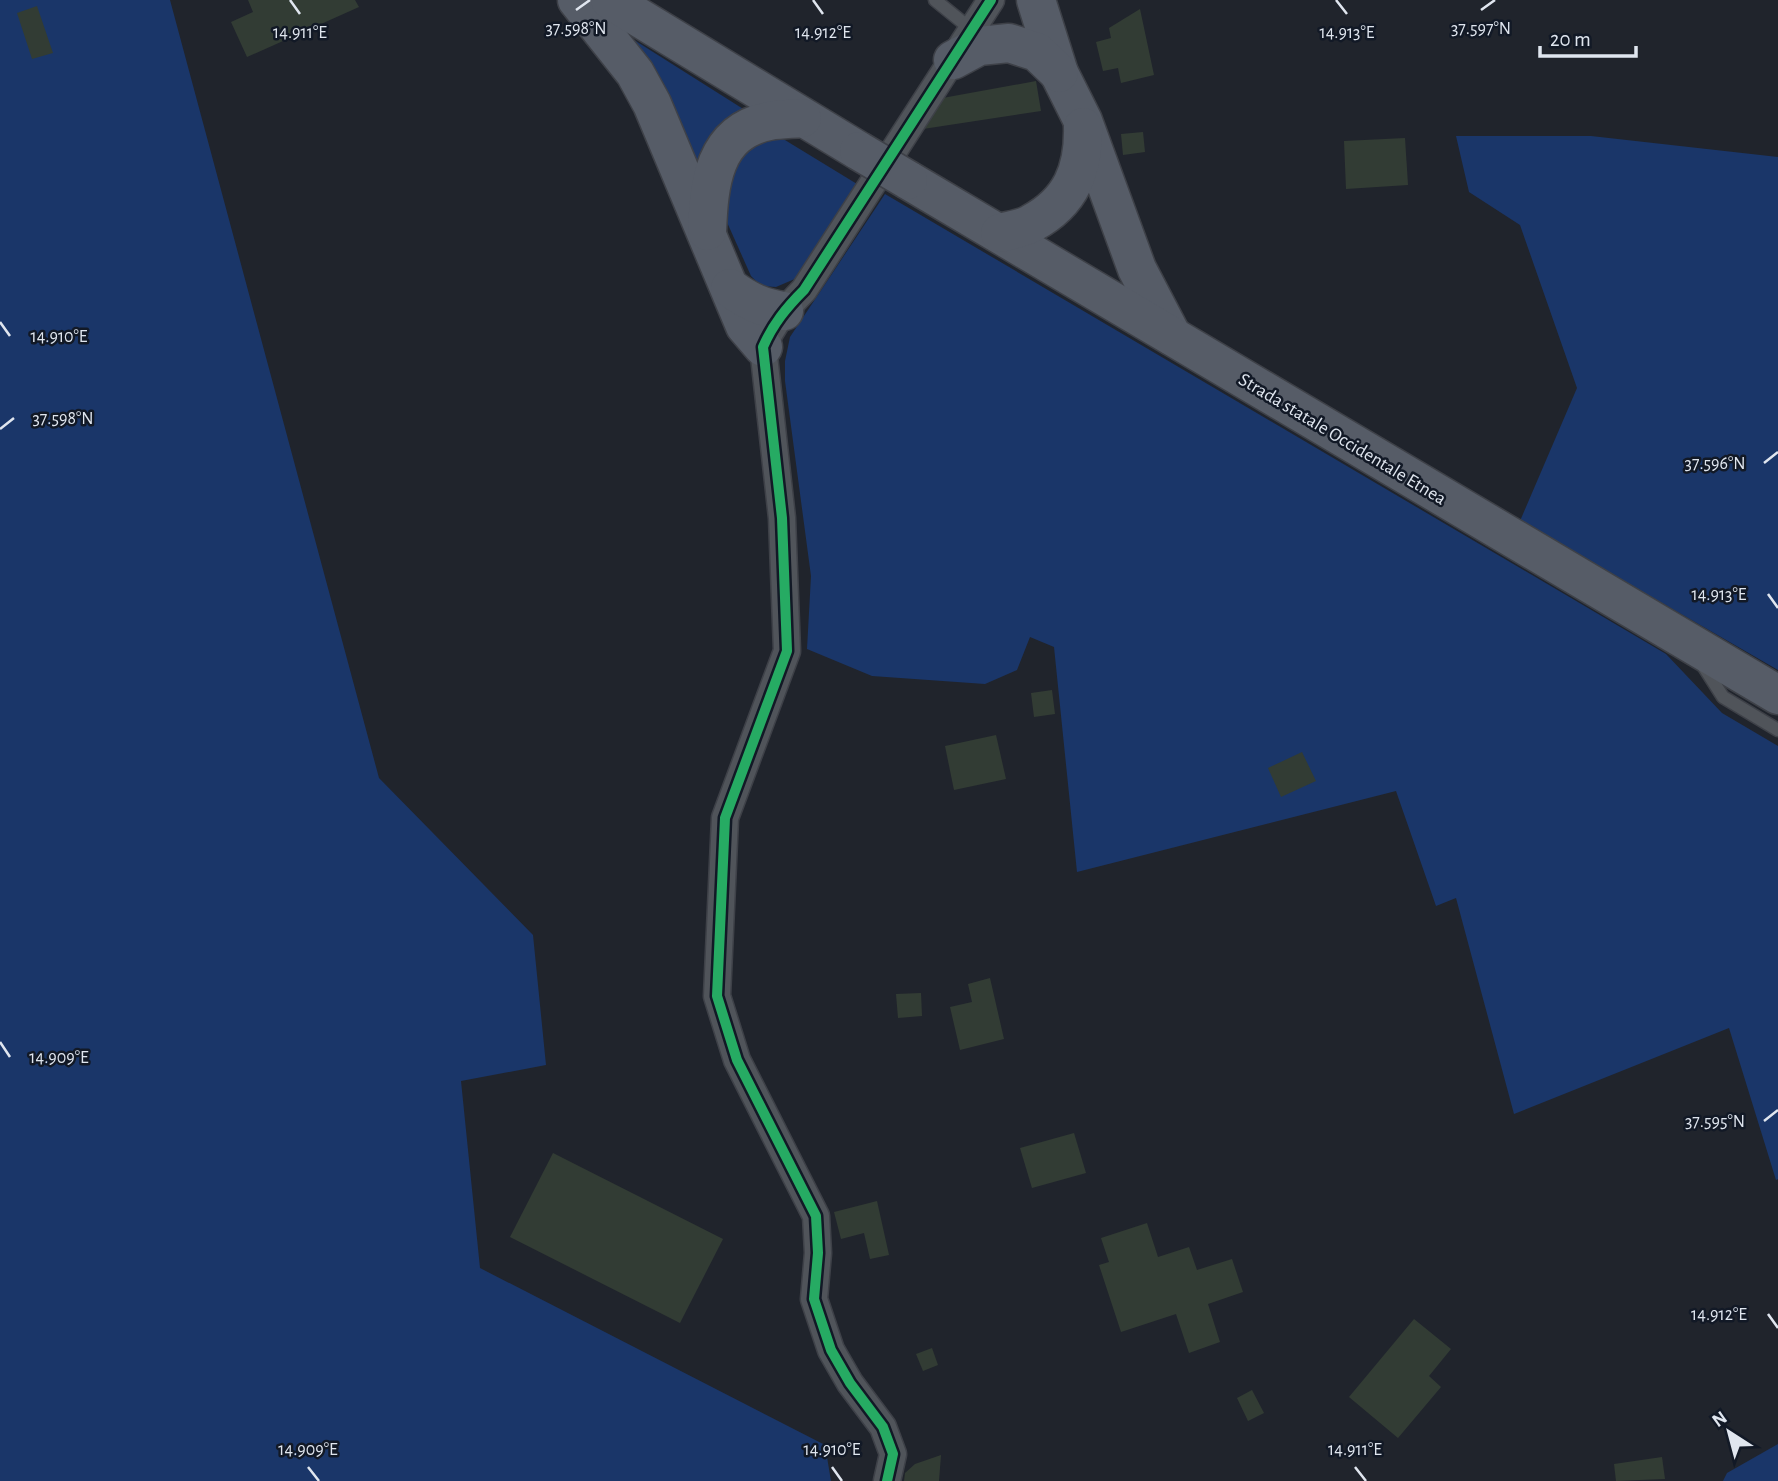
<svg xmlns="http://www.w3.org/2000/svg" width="1778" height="1481" font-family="'Alegreya Sans',sans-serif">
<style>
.green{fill:#1a3669}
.building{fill:#323c34}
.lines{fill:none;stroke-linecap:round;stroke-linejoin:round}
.service-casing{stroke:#3e4148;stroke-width:15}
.minor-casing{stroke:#3e4148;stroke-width:29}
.primary-casing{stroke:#3e4148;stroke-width:41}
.service{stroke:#50545a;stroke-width:12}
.minor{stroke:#50545a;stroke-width:26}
.primary{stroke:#565c67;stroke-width:38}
.primary-bridge-casing{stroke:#3e4148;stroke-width:41;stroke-linecap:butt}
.primary-bridge{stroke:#565c67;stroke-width:38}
.cycleway-casing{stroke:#121926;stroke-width:15}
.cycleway{stroke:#26ab63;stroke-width:10}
.ticks{fill:none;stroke:#e0e6ef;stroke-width:2.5}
.labels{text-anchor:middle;stroke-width:5;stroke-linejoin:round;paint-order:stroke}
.street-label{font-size:19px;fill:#e0e6ef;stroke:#121926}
.ticks-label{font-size:18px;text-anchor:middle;fill:#e0e6ef;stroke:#121926;stroke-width:5;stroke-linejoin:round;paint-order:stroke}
</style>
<rect width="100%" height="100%" fill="#20242c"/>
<!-- green -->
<g class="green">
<polygon points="0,0 170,0 379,778 533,935 546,1065 461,1081 480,1268 825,1445 831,1481 0,1481"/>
<polygon points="623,33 748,112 695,181"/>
<polygon points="1456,136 1591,136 1778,157 1778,670 1520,521 1577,388 1520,225 1469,192"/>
<polygon points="780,137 857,184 797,278 776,287 761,286 751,276 722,211 740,150"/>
<polygon points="885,194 1666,654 1722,713 1778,746 1778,1179 1776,1180 1729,1028 1514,1114 1456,898 1436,906 1396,791 1077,872 1054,647 1030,637 1017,670 985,684 872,676 807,649 811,576 785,381 785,361 790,337"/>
<polygon points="1778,1444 1778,1481 1723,1481 1727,1473"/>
</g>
<!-- building -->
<g class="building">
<polygon points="248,0 355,0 359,7 247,57 231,22 253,12"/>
<polygon points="37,6 53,53 32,59 17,13"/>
<polygon points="1140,9 1154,75 1121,83 1118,68 1103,71 1096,42 1111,38 1109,28"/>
<polygon points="1036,81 1041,111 923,129 937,99"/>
<polygon points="1143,132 1145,152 1123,155 1121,134"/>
<polygon points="1405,138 1408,185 1346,189 1344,141"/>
<polygon points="1052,690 1055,714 1034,717 1031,693"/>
<polygon points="996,735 1006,779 954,790 945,746"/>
<polygon points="1302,752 1316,781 1281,797 1268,768"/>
<polygon points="990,978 1004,1039 960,1050 950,1007 972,1002 968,984"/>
<polygon points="921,993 922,1016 898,1018 896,994"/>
<polygon points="1074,1133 1086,1173 1032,1188 1020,1148"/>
<polygon points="553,1153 723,1239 680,1323 510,1237"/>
<polygon points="877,1201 889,1255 870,1259 864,1233 841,1239 834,1212"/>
<polygon points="1147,1223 1158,1257 1189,1247 1197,1270 1232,1259 1243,1292 1208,1304 1220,1342 1189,1353 1176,1314 1121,1332 1099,1265 1109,1262 1101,1238"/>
<polygon points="1414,1319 1451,1349 1429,1376 1441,1387 1398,1438 1349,1397"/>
<polygon points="932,1348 938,1365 923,1371 916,1354"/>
<polygon points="1252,1390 1264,1413 1248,1421 1237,1398"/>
<polygon points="941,1455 939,1481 904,1481 905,1473 915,1464"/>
<polygon points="1662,1457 1665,1479 1616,1481 1614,1464"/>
</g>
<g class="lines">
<!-- service casing -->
<g class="service-casing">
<g id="service">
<polyline points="935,0 972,30"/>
<polyline points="1702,664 1723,697 1778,730"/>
</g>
</g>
<!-- minor casing -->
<g class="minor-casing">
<path id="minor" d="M887 1481 893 1454 883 1427 850 1383 831 1350 814 1299 818 1253 816 1216 737 1060 717 996 725 818 787 651 782 518 763 347C773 324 786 308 804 290L991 0"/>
</g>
<!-- primary casing -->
<g class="primary-casing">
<g id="primary">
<polyline points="577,0 635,73 652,104 745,326 763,347"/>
<polyline points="610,0 859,151"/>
<polyline points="1036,0 1059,73 1083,121 1137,269 1172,336"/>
<polyline points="953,60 979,46 1009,43 1037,52 1059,73"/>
<polyline points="908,180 1778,695"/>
<path d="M707 231C709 184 713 132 769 121 779 119 791 119 802 118"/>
<path d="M1000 233C1010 230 1023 229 1032 223 1071 202 1084 170 1083 127"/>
<path d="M730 288C748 301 762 308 784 311"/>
</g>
</g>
<!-- service -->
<use href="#service" class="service"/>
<!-- minor -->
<use href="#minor" class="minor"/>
<!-- primary -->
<use href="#primary" class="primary"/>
<!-- primary-bridge casing -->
<g class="primary-bridge-casing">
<polyline id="primary-bridge" points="859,151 908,180"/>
</g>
<!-- primary-bridge -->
<use href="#primary-bridge" class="primary-bridge"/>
<!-- cycleway casing -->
<g class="cycleway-casing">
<path id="cycleway" d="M887 1481 893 1454 883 1427 850 1383 831 1350 814 1299 818 1253 816 1216 737 1060 717 996 725 818 787 651 782 518 763 347C773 324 786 308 804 290L991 0"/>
</g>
<!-- cycleway -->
<use href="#cycleway" class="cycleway"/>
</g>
<!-- ticks -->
<path class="ticks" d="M290 0 300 14M813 0 823 14M1336 0 1347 14M576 10 590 0M1481 10 1495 0M0 322 10 336M0 429 14 418M1764 463 1778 452M1768 594 1778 608M0 1042 10 1057M1764 1121 1778 1110M1768 1314 1778 1328M308 1467 319 1481M832 1467 842 1481M1355 1467 1366 1481"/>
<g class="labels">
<!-- street labels -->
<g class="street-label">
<text transform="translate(1343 438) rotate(31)" y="7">Strada statale Occidentale Etnea</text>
</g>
</g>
<g class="ticks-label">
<text x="576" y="34">37.598°N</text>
<text x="1481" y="34">37.597°N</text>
<text x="300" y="38">14.911°E</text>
<text x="823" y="38">14.912°E</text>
<text x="1347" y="38">14.913°E</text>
<text x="59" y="342">14.910°E</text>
<text x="63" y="424">37.598°N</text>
<text x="1715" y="469">37.596°N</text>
<text x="1719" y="600">14.913°E</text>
<text x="59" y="1063">14.909°E</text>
<text x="1715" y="1127">37.595°N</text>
<text x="1719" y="1320">14.912°E</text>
<text x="308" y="1455">14.909°E</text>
<text x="832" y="1455">14.910°E</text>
<text x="1355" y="1455">14.911°E</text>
</g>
<!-- north arrow -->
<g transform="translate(1729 1432) rotate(324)" stroke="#121926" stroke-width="5" paint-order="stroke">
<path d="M0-5L12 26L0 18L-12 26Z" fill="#e0e6ef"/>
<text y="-10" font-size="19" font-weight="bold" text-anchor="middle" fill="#e0e6ef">N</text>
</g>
<!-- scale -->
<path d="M1540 46v10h96v-10" fill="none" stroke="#e0e6ef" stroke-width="3.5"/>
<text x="1550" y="46" font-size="21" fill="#e0e6ef" stroke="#121926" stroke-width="5" paint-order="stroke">20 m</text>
</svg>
